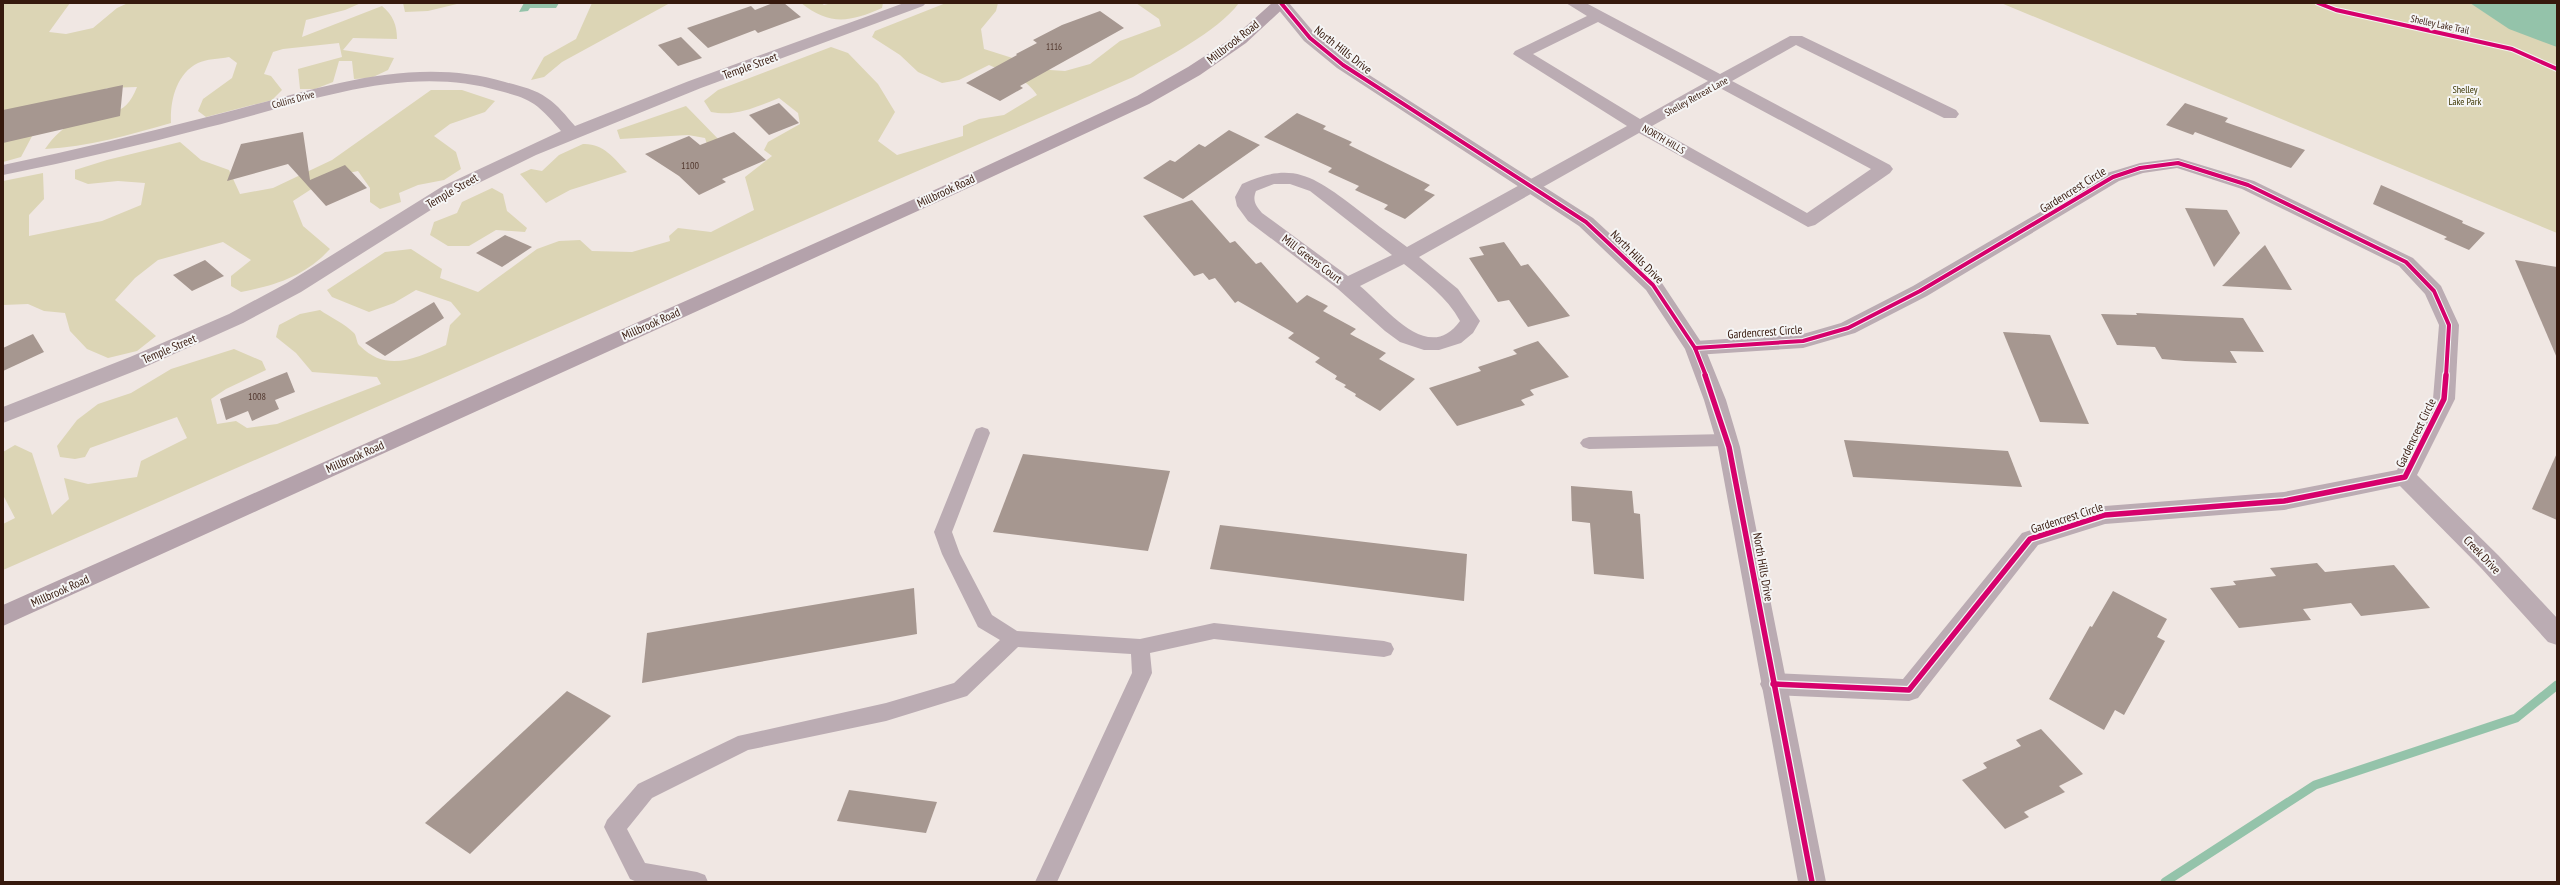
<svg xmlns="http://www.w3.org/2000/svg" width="2560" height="885" font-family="'PT Sans Narrow',sans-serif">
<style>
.green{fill:#dcd5b5}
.water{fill:#94c3aa}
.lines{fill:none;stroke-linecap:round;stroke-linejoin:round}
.stream{stroke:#94c3aa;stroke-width:9}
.building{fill:#a69790}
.service{fill:#bbacb3;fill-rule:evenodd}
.minor{fill:#bbacb3;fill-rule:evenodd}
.secondary{fill:#baabb2;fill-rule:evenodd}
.primary{fill:#b4a2ab;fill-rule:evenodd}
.cycleway-far1-casing{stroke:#f5f5f5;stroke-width:6}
.cycleway-casing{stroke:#f5f5f5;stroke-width:8}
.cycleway-far1{stroke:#d6006c;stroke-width:4}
.cycleway{stroke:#d6006c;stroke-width:5.5}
.labels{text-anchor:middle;stroke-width:4;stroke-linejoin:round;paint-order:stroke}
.far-number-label{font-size:9px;fill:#52382e}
.far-street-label{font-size:10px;fill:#36190d;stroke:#f5f5f5}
.far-park-label{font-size:10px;fill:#3b3500;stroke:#f5f5f5}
.number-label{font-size:10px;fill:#52382e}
.street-label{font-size:12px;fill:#36190d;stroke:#f5f5f5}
</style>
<rect width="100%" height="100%" fill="#f0e7e3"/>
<!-- green -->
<g class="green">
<path d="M3 3H70L49 32 66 34 93 28 117 8 128 3H361L345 10 306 20 302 37 382 6C393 15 397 25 397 39L353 38 343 50 394 58 388 70 371 78 354 79 352 61H339L333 82 315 89H300L298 69 342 57 339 43 283 49 273 52 264 74 271 76 282 90 272 100 206 117 198 111 203 99 232 78 237 63 229 57C219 59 206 59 198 63 176 74 170 101 171 123 129 135 88 147 45 149 54 136 64 126 79 120 108 110 124 120 137 87L107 88 39 123 21 157 3 162Z"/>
<polygon points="403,3 461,3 428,11 405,12"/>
<polygon points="592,3 670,3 562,62 544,77 531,80 544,57 576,39"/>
<path d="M801 3H821L824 5 832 3H883L882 8C850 22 830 26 801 3Z"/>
<path d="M946 3H998L996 11 981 29 984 49 1050 70 1065 71 1090 64 1120 41 1161 26 1159 19 1136 3H1239C1217 32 1165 58 1133 77L3 570V524L15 518 3 495V452L15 445 32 453 52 515 69 499 64 478 88 484 137 477 141 461 187 438 177 417 90 448 85 457 75 459 60 457 57 446 77 420 98 404 131 393 171 369 234 349 262 361 266 370 226 389 211 399 217 424 236 421 247 428 277 424 381 384 377 377 312 372 296 353 276 337 279 325 300 314 320 310C330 317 345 324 354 333 357 336 356 343 360 346 387 373 416 358 446 345L450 325 461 314 451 302 416 290 394 303 369 312 332 297 327 290 385 252 411 249 442 269 440 278 478 292 537 249 559 241 580 240 592 251 632 252 670 241 669 236 678 228 711 232 754 210 745 177 772 156 764 150 768 142 800 124 798 113 779 98C756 107 736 117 711 112L704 101 718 90 831 47 848 53 878 84 895 112 878 141 897 155 963 136V126L979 119 1004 115 1037 95C1026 78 1007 73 989 65L959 80 942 83 918 72 900 55 872 37 875 31Z"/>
<polygon points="2001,3 2557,3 2557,233"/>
<path d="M431 90H462L495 101 485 112 450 124 434 136 456 152 461 169 444 180 418 185 399 193 401 202 380 209 370 202V188L358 171 330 177 293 201 303 226 330 249C305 276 277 285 241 292L231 286V276L251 260 223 242 158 260 135 278 115 300 156 336 137 351 108 358 87 349 70 331 65 313 44 311 28 304 3 305V181L43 173 44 199 29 215V236L102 221 141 205 145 183 118 181 88 184 75 179V170L107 160 180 142 201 160 229 170 240 194 273 188 332 160Z"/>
<polygon points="686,106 723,144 709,150 705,138 688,135 620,139 617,130"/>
<path d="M583 144C603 143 614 158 627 172L570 190 546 203 520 174 531 169 542 171 559 155Z"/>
<polygon points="492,188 503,194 507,211 527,228 525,232 496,230 469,246 448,246 430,235 434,222 457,213 462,202"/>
</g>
<!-- water -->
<g class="water">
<polygon points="524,3 559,3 556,8 530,8 528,11 519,12"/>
<polygon points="2470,3 2557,3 2557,47 2509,29"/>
</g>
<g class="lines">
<!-- stream -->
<polyline class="stream" points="2165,882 2315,785 2516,718 2557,685"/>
</g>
<!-- building -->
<g class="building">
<polygon points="773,3 784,3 801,17 758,33 755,30 708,48 687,28 751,6 755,10"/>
<polygon points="1100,11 1124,28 1020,86 1023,88 1000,101 966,83 1017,55 1016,54 1037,43 1033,40 1062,25"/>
<polygon points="681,37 702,58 678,66 658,45"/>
<polygon points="123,85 120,116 3,143 3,110"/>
<polygon points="779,103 799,123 769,135 749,115"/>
<polygon points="2185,103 2228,118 2225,122 2305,150 2291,168 2195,132 2193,135 2166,125"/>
<polygon points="1297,113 1326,126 1323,129 1352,142 1349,145 1430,185 1424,190 1435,195 1405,219 1384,209 1388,205 1355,190 1359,186 1328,172 1332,168 1264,137"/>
<polygon points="1229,130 1260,145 1183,199 1143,178 1170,160 1175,162 1199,144 1205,147"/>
<polygon points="303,132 310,180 345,165 367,188 326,206 288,164 227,181 241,144"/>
<polygon points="734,132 766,160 722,179 726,182 699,195 679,176 645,154 689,136 700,145"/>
<polygon points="2381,185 2463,221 2462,223 2485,233 2469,250 2444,239 2447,237 2373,204"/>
<polygon points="1192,200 1230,243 1235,241 1256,264 1261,262 1297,303 1307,295 1328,306 1323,311 1356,329 1350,334 1386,353 1379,359 1415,379 1380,411 1355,396 1356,394 1344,387 1346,385 1335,379 1337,376 1315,362 1320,358 1288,338 1294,333 1238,301 1235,303 1215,278 1209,280 1203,273 1194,276 1143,216"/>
<polygon points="2185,208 2227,210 2240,233 2214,267"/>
<polygon points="505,235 532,247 502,267 476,253"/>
<polygon points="1504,242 1521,266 1528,264 1570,316 1528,327 1509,300 1498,302 1469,258 1484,255 1479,247"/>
<polygon points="2265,245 2292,290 2222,286"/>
<polygon points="205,260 224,276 192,291 173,275"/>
<polygon points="2515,260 2557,267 2557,358"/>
<polygon points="434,302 444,318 385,356 365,343"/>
<polygon points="2136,313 2243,318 2264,352 2230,351 2237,363 2185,361 2162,359 2155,347 2117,345 2101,314 2137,315"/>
<polygon points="2003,332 2050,335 2089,424 2040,422"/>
<polygon points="33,334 44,352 3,371 3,348"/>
<polygon points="1538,341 1569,377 1530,390 1534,395 1521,400 1525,405 1457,426 1429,388 1481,371 1478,367 1517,354 1513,350"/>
<polygon points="287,372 295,392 275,400 279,409 252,421 248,411 226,420 220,399"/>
<polygon points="1844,440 2008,451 2022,487 1853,477"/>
<polygon points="2557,453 2557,520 2532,509"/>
<polygon points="1023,454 1170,471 1148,551 993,532"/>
<polygon points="1571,486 1632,491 1634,513 1640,514 1644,579 1594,574 1590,523 1572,521"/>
<polygon points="1220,525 1467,554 1464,601 1210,569"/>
<polygon points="2317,563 2325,572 2394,565 2430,608 2361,616 2351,603 2303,609 2311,620 2239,628 2210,588 2236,585 2233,581 2276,576 2270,568"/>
<polygon points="914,588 917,634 642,683 647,633"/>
<polygon points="2113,591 2167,619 2157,637 2165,641 2124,715 2115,710 2104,730 2049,699 2090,626 2092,627"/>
<polygon points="567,691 611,716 470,854 425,823"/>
<polygon points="2041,729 2083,774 2059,786 2065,792 2024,812 2029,817 2005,829 1962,780 1987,768 1983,763 2021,746 2016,740"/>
<polygon points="849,790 937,802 926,833 837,821"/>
</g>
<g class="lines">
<!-- service -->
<g class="service">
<polygon points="982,427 988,429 990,433 952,532 960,554 992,615 1017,631 1140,639 1214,623 1384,641 1391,643 1394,649 1391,655 1384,657 1214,639 1150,653 1152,673 1057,882 1035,882 1132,673 1131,654 1018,647 967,696 886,721 748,750 652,798 627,829 645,863 697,872 705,875 708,882 637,882 630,879 604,827 607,820 638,784 738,736 886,703 954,683 1000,640 978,627 942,554 934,532 974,433 976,429"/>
<polygon points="1726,434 1732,436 1734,440 1732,444 1726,446 1589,449 1583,447 1580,443 1583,439 1589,437"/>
</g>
<!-- minor -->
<g class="minor">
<path d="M904 3H926L923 6 701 88 536 155 456 194 301 292 243 323 145 367 3 423V407L130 357 229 314 287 283 443 186 561 131C553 122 544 111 534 104 524 97 511 94 500 91 404 62 302 104 209 127 141 145 72 161 3 175V165C74 150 145 133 215 115 309 92 408 53 505 82 519 86 535 89 547 98 558 105 566 116 575 126L689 81Z"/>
<path d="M1566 3H1586L1720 74 1790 36H1802L1956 110 1959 114 1956 118H1944L1796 45 1732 81 1890 165 1893 169 1890 173 1815 225 1808 227 1639 133 1419 257 1458 289 1480 321 1473 333 1461 343 1439 350H1424L1400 342 1385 331 1338 289 1248 221 1237 206 1235 197 1242 184C1292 161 1313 176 1353 206 1371 220 1389 234 1407 247L1627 126 1513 54 1515 51 1587 16ZM1598 22 1708 81 1640 119 1533 54ZM1720 88 1871 169 1807 213 1652 126ZM1274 184H1290L1310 191 1392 255 1348 276 1262 213C1256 206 1252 201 1256 191ZM1404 264C1425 281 1447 297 1460 321 1428 366 1385 306 1360 286Z"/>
<polygon points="2178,158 2254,181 2413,258 2441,286 2459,325 2455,399 2417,475 2498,555 2557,618 2557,645 2548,642 2482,569 2400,486 2284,510 2105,524 2038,545 1918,698 1909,701 1773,695 1764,692 1760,684 1764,676 1773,673 1903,679 2022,533 2105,506 2284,492 2397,470 2433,399 2439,325 2425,294 2399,266 2242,189 2177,168 2143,173 2119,181 1927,296 1855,333 1803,348 1695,355 1688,353 1685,348 1688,343 1695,341 1803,334 1841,323 1913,286 2107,173 2140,163"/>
</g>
<!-- secondary -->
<polygon class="secondary" points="1273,3 1289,3 1316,35 1349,62 1593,218 1660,280 1705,348 1726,400 1740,447 1826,882 1798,882 1718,447 1704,400 1685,349 1646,290 1579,226 1337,68 1304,41"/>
<!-- primary -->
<polygon class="primary" points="1272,3 1289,3 1246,43 1200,75 1149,104 953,195 3,626 3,605 941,187 1137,96 1188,67 1234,37"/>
<!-- cycleway-far1 casing -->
<g class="cycleway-far1-casing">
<g id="cycleway-far1">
<polyline points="1281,3 1310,38 1343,65 1586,222 1653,285 1695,348 1706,376"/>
<polyline points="2318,3 2336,10 2512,49 2557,69"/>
<polyline points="1695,348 1803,341 1848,328 1920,291 2113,177 2140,168 2178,163 2248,185 2406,262 2434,291 2449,325 2446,376"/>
</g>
</g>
<!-- cycleway casing -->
<g class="cycleway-casing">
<g id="cycleway">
<polyline points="1705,375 1729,447 1812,882"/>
<polyline points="1773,684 1909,690 2030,539 2105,515 2284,501 2405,477 2444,399 2446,375"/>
</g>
</g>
<!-- cycleway-far1 -->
<use href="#cycleway-far1" class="cycleway-far1"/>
<!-- cycleway -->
<use href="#cycleway" class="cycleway"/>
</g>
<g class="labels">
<!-- far-number labels -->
<g class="far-number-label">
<text x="1054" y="50">1116</text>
</g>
<!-- far-street labels -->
<g class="far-street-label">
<text transform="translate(2440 24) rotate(12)" y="4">Shelley Lake Trail</text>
<text transform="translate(1696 96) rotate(-29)" y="4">Shelley Retreat Lane</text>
<text transform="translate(293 99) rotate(-15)" y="4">Collins Drive</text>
<text transform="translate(1664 139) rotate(30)" y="4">NORTH HILLS</text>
</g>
<!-- far-park labels -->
<g class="far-park-label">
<text x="2465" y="93">Shelley<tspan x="2465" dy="12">Lake Park</tspan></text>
</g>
<!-- number labels -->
<g class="number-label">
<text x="690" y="169">1100</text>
<text x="257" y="400">1008</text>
</g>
<!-- street labels -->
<g class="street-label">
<text transform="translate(1233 42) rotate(-38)" y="4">Millbrook Road</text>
<text transform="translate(1343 50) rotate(38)" y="4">North Hills Drive</text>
<text transform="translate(750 66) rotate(-20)" y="4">Temple Street</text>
<text transform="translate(2073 190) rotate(-32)" y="4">Gardencrest Circle</text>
<text transform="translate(452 191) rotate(-30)" y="4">Temple Street</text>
<text transform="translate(946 191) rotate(-25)" y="4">Millbrook Road</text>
<text transform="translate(1637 257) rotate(45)" y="4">North Hills Drive</text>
<text transform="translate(1312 259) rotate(37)" y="4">Mill Greens Court</text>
<text transform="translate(651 324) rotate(-24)" y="4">Millbrook Road</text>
<text transform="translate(1765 332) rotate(-4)" y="4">Gardencrest Circle</text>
<text transform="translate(169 349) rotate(-23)" y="4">Temple Street</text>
<text transform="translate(2416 433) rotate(-64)" y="4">Gardencrest Circle</text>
<text transform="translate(355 457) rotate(-24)" y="4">Millbrook Road</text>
<text transform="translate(2067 518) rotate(-18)" y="4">Gardencrest Circle</text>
<text transform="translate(2482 555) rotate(46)" y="4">Creek Drive</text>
<text transform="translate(1763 567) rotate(80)" y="4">North Hills Drive</text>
<text transform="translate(60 591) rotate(-24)" y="4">Millbrook Road</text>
</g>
</g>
<!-- border -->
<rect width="2560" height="885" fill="none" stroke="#36190d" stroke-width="8"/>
</svg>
